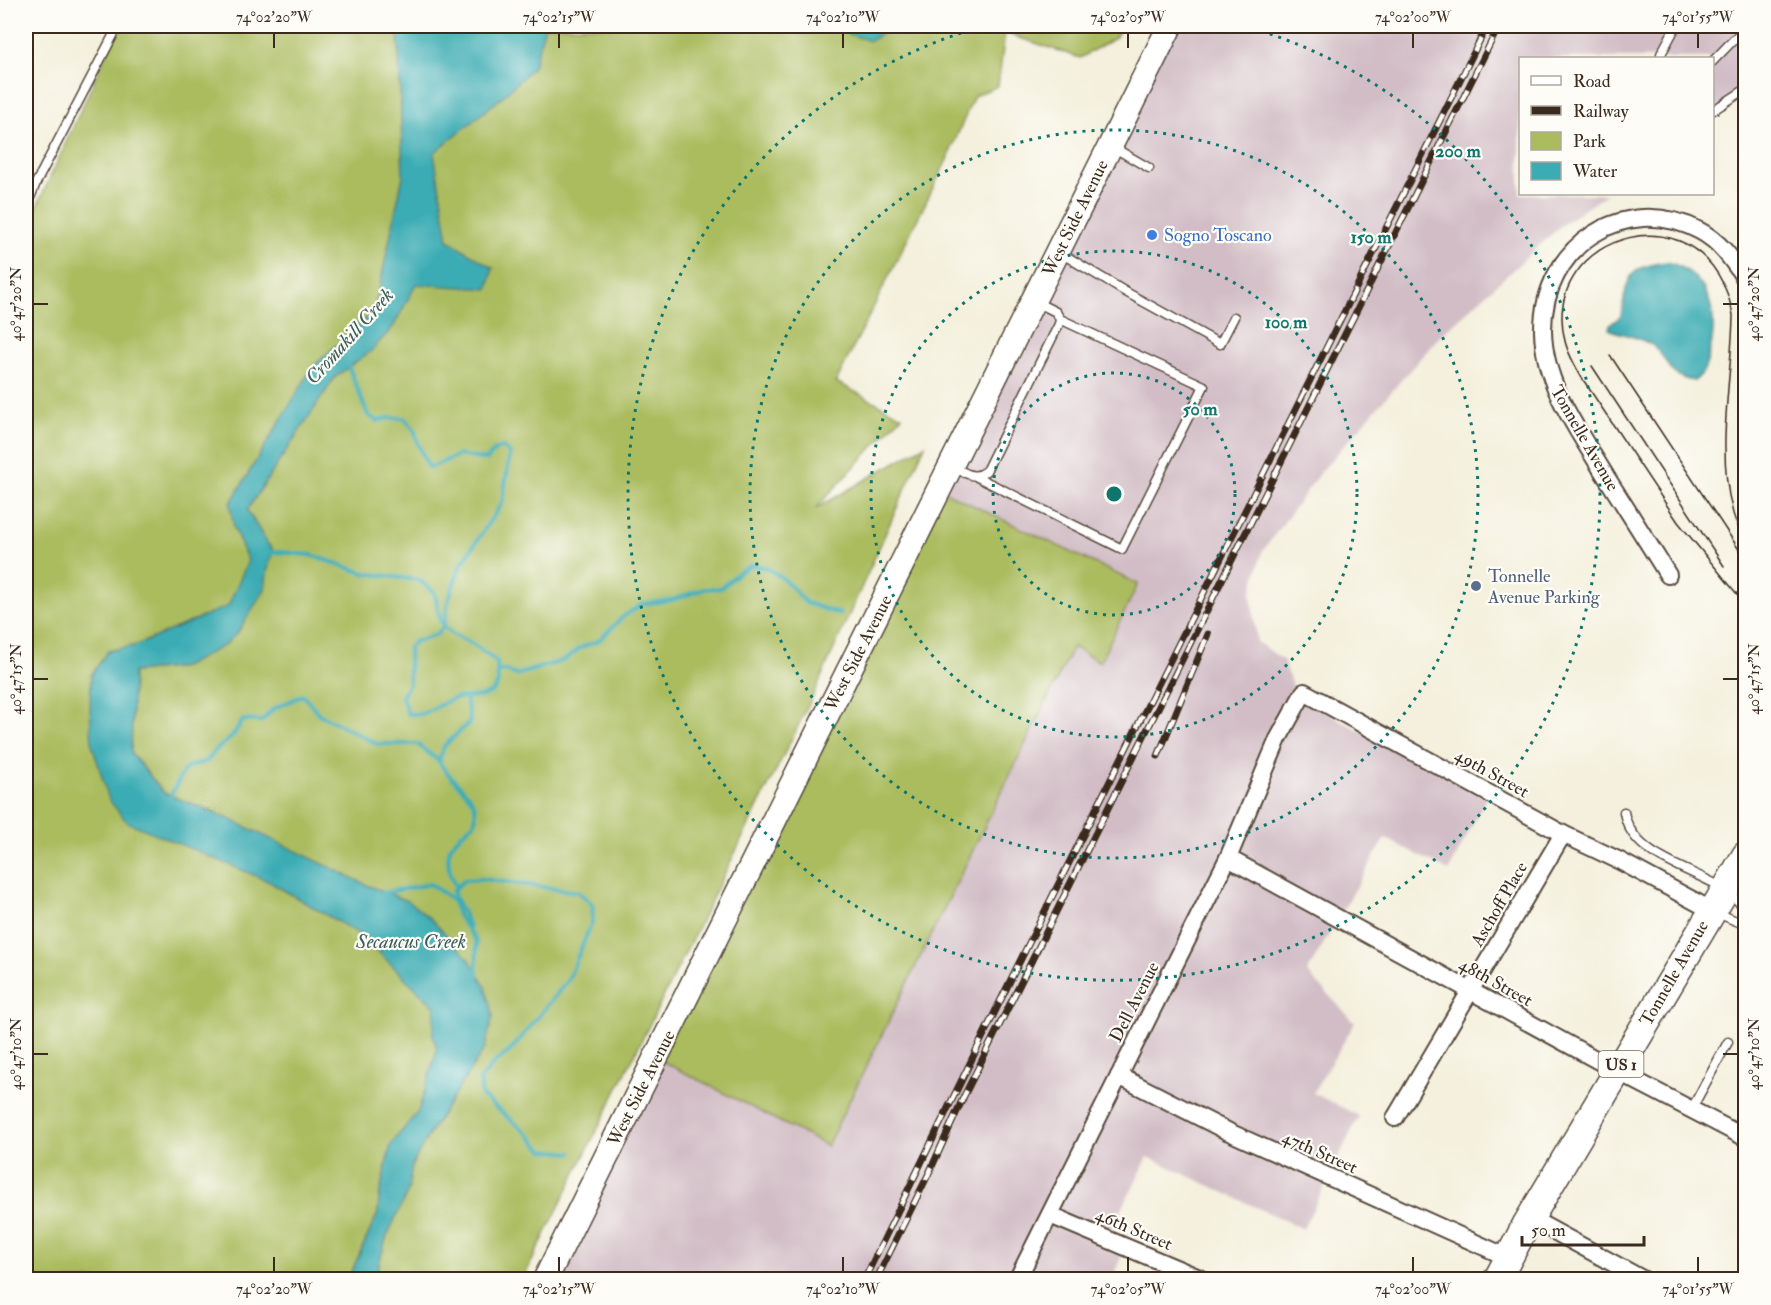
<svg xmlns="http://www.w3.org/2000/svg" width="1771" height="1305" font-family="'IM FELL Double Pica',serif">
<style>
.industrial{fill:#d2bdc6}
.green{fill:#abbc5f;stroke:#73733e;stroke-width:1.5}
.water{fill:#3bacb4;stroke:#3b6b69;stroke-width:1.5}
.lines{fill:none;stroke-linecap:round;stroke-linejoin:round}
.stream{stroke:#3bacb4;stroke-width:4.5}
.lane-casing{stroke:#57483b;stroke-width:11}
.street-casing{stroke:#57483b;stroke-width:20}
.secondary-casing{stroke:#57483b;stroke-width:27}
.primary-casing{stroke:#57483b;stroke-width:30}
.lane{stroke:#fff;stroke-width:8}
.street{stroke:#fff;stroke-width:16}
.secondary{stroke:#fff;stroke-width:24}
.primary{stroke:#fff;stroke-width:27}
.tram{stroke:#3b2a1e;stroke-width:1.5}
.rail-casing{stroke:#3b2a1e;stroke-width:7}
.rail{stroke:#fdfcf7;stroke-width:4.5;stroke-dasharray:14;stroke-linecap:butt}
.ticks{fill:none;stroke:#3b2a1e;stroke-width:2}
.ring{fill:none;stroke:#0f766e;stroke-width:3;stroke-dasharray:3 6}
.shop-dot{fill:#3f7fe0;stroke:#fdfcf7;stroke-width:2}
.service-dot{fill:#5c6f8a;stroke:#fdfcf7;stroke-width:2}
.labels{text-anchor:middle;stroke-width:4.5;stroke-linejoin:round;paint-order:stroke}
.shield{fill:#fdfcf7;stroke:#75695f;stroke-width:1.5}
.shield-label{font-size:16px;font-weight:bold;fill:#3b2a1e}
.street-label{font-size:18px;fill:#3b2a1e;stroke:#fdfcf7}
.shop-label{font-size:18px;fill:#366cbe;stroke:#fdfcf7;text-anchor:start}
.service-label{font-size:18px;fill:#4e5e75;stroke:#fdfcf7;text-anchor:start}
.water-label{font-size:20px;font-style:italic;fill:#3b5e5a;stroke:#fdfcf7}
.centre{fill:#0f766e;stroke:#fdfcf7;stroke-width:3}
.ring-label{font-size:18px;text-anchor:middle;font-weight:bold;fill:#0f766e;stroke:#fdfcf7;stroke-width:4.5;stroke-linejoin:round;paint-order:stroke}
.neatline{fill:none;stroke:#3b2a1e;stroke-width:2}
.ticks-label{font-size:15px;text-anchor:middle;fill:#3b2a1e}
</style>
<rect width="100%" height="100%" fill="#fdfcf7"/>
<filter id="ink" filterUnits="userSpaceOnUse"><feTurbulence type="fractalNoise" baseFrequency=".0167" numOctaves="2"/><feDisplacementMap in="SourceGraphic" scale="12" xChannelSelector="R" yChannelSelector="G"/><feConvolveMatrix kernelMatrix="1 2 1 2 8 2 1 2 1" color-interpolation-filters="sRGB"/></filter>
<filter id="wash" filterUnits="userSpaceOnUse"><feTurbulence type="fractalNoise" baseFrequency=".008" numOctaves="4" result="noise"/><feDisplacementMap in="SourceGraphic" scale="24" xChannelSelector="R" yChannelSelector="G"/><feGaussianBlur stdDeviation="1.35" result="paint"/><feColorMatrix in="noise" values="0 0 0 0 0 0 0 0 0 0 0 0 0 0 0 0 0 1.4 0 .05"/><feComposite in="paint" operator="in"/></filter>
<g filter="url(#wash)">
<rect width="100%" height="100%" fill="#f4f0dd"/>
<!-- industrial -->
<polygon class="industrial" points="1170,26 1745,26 1745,95 1713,119 1712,58 1520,58 1520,194 1607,194 1564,223 1439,337 1319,474 1262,552 1251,595 1257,642 1283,660 1296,696 1486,798 1449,871 1385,838 1307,972 1355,1023 1313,1093 1359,1116 1303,1229 1148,1157 1110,1233 1124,1250 1112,1279 546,1280 656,1058 827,1146 1073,647 1100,662 1138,584 939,489"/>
<!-- green -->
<g class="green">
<polygon points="119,26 398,26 403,176 375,310 312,368 234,528 248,561 228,606 137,645 108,651 90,710 214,858 268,881 361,935 435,1007 433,1035 437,1050 418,1112 391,1144 379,1197 378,1213 348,1279 26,1280 26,230"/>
<polygon points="545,26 824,26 870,41 893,26 1122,26 1115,38 1080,58 1005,33 998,86 974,96 946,162 836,382 902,416 815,509 925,445 812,698 523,1279 375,1279 386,1238 408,1191 412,1165 431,1131 485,1048 408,901 369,886 223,816 164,793 131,753 133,672 184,667 265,589 267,572 273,550 267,543 247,510 335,377 371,351 393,327 416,284 492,268 448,240 433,153 501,98 532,67"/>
<polygon points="939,489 1138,584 1100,662 1073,647 827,1146 656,1058"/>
</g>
<!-- water -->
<g class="water">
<polygon points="398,26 545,26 533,67 501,98 434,153 448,240 493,268 488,289 416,284 393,327 371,351 335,377 247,510 267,543 273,550 267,572 265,589 238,632 225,645 184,667 133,672 131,753 164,793 223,816 369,886 408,901 431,919 469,959 486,987 493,1015 485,1048 431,1131 412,1165 408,1191 386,1238 375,1279 348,1280 378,1213 379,1197 391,1144 418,1112 437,1050 433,1035 435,1007 361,935 268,881 127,822 109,800 92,744 90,710 91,675 108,651 137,645 228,606 248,561 234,528 230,504 312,368 375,310 403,176"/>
<polygon points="824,26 893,26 870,41"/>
<path d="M1667 262C1707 273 1720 312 1710 350 1707 363 1705 374 1694 381 1663 376 1671 360 1653 346 1641 337 1622 335 1609 329L1610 325 1621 316C1628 280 1624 267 1667 262Z"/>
</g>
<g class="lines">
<!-- stream -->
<g class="stream">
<polyline points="268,554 279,552 311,555 364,573 419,580 435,593 440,620 444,626 452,634 473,644 497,662 498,683 493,691 483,696 454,698 422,714 408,714 402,697 409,684 409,647 414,642 437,634 444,626 448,601 460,566 502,503 510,454 503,447 495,450 487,460 459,455 429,468 418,444 414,429 404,418 389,418 377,421 368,415 347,363"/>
<polyline points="498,671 506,671 516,675 565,660 580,648 598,641 624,616 643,604 672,600 704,589 721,588 739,572 752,565 767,568 785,580 806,603 840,614"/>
<path d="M439 761C446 777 472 793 475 807 476 812 475 817 475 822 468 829 456 837 451 846 446 857 449 878 456 886"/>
<polyline points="168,801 183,772 188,767 207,761 216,750 232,737 243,720 262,721 273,709 303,695 319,714 377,744 417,744 439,761 444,746 470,722 466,698"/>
<polyline points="382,893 430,884 452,899 459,917 476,941 477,977"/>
<path d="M469 927C465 913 457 905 453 891L464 880 483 879 579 892 593 905 592 922 568 980 510 1051 495 1062 480 1080 482 1096 527 1133 543 1150 572 1153"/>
</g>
</g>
</g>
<g filter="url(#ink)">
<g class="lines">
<!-- lane casing -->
<g class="lane-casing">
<g id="lane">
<polyline points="1662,58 1661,54 1676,26"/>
<polyline points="1712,62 1746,27"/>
<polyline points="1712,111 1746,89"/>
<polyline points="1111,146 1149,168"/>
<polyline points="26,208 36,183 118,26"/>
<polyline points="1059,252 1124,291 1220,344 1234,317"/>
<path d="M952 466C964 472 974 481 986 471L1059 324 1060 319 1056 312 1036 302"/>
<polyline points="977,477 1122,549 1204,386 1060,319"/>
<path d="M1624 812C1632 858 1690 867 1724 889 1732 894 1737 902 1746 907"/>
<polyline points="1717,913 1746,925"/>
<polyline points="1691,1110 1728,1042"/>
</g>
</g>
<!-- street casing -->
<g class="street-casing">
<g id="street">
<path d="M1668 575C1647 541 1626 508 1605 475 1578 430 1544 385 1543 331 1542 247 1624 191 1700 231 1721 242 1733 261 1746 280"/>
<polyline points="1228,858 1617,1071 1746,1138"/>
<polyline points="1119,1076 1229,1132 1509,1258"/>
<polyline points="1395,1118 1563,834"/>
<polyline points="1050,1215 1204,1280"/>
<polyline points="1530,1218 1644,1280"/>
<polyline points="1017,1280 1228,858 1278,739 1304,692 1563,834 1620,861 1711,910"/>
</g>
</g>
<!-- secondary casing -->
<g class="secondary-casing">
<polyline id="secondary" points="545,1280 1170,26"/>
</g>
<!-- primary casing -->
<g class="primary-casing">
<polyline id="primary" points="1497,1280 1526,1225 1746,855"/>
</g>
<!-- lane -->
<use href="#lane" class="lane"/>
<!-- street -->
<use href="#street" class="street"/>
<!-- secondary -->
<use href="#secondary" class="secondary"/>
<!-- primary -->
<use href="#primary" class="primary"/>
<!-- tram -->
<g class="tram">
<polyline points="1610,355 1746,560"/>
<polyline points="1592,366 1724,566"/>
<path d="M1746 543C1741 532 1734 521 1732 509 1716 448 1732 377 1733 315 1708 182 1538 233 1565 341 1568 354 1575 366 1582 378L1678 522 1746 605"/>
</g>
<!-- rail casing -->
<g class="rail-casing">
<g id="rail">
<polyline points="1158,756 1208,634"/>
<polyline points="864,1280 1013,975 1487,26"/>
<polyline points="876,1280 930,1171 964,1096 1499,26"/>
</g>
</g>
<!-- rail -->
<use href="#rail" class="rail"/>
</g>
</g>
<!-- ticks -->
<path class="ticks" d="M274 33V48M559 33V48M843 33V48M1128 33V48M1413 33V48M1698 33V48M33 304H48M1723 304H1738M33 679H48M1723 679H1738M33 1054H48M1723 1054H1738M274 1257V1272M559 1257V1272M843 1257V1272M1128 1257V1272M1413 1257V1272M1698 1257V1272"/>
<!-- distance rings -->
<g class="ring">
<circle cx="1114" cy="494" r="121"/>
<circle cx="1114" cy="494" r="243"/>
<circle cx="1114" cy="494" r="364"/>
<path d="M1244 26A486 486 0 1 1 984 26"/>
</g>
<!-- markers -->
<circle class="shop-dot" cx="1152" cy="235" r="6"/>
<circle class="service-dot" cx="1476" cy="586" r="6"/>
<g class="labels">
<!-- shield labels -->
<rect class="shield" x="1598.5" y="1051" width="45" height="26" rx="4.5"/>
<g class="shield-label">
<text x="1621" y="1070">US 1</text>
</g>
<!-- street labels -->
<g class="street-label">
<text transform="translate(1075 218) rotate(-64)" y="6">West Side Avenue</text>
<text transform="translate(1585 438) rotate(60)" y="6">Tonnelle Avenue</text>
<text transform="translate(858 653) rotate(-63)" y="6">West Side Avenue</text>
<text transform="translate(1492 773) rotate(29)" y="6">49th Street</text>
<text transform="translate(1499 904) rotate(-60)" y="6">Aschoff Place</text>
<text transform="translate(1674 973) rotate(-60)" y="6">Tonnelle Avenue</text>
<text transform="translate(1496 982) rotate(29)" y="6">48th Street</text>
<text transform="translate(1134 1002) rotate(-63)" y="6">Dell Avenue</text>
<text transform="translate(641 1088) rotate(-63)" y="6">West Side Avenue</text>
<text transform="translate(1320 1152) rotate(24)" y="6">47th Street</text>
<text transform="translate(1134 1229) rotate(23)" y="6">46th Street</text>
</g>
<!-- shop labels -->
<g class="shop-label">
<text x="1164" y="241">Sogno Toscano</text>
</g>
<!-- service labels -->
<g class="service-label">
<text x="1488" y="582">Tonnelle<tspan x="1488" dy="21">Avenue Parking</tspan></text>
</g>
<!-- water labels -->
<g class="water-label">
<text transform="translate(349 336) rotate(-48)" y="7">Cromakill Creek</text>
<text x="411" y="948">Secaucus Creek</text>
</g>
</g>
<circle cx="1114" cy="494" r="9" class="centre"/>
<g class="ring-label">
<text x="1458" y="157">200 m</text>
<text x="1371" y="243">150 m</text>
<text x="1286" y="328">100 m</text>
<text x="1200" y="415">50 m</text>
</g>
<!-- margin -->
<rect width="1771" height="1305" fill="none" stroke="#fdfcf7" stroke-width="66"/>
<!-- legend -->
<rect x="1519" y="57" width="195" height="138" fill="#fdfcf7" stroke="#afa8a0" stroke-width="1.5"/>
<rect x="1531" y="76" width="30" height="9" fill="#ffffff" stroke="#afa8a0" stroke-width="1.5"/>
<text x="1573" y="87" font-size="18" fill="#3b2a1e">Road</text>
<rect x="1531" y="106" width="30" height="9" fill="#3b2a1e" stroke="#afa8a0" stroke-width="1.5"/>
<text x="1573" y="117" font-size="18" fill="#3b2a1e">Railway</text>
<rect x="1531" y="132" width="30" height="18" fill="#abbc5f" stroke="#afa8a0" stroke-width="1.5"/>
<text x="1573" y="147" font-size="18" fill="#3b2a1e">Park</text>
<rect x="1531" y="162" width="30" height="18" fill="#3bacb4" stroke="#afa8a0" stroke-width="1.5"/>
<text x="1573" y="177" font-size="18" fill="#3b2a1e">Water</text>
<!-- scale -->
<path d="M1522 1236v9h122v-9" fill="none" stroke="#3b2a1e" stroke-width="3"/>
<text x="1531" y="1236" font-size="18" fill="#3b2a1e" stroke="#fdfcf7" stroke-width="4.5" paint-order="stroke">50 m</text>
<rect x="33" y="33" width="1705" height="1239" class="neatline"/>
<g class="ticks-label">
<text x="274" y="22">74°02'20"W</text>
<text x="559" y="22">74°02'15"W</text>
<text x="843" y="22">74°02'10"W</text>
<text x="1128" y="22">74°02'05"W</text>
<text x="1413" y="22">74°02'00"W</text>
<text x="1698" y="22">74°01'55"W</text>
<text transform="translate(16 304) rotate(-90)" y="5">40°47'20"N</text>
<text transform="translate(1754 304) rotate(-90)" y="5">40°47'20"N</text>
<text transform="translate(16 679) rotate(-90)" y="5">40°47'15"N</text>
<text transform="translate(1754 679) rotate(-90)" y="5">40°47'15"N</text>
<text transform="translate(16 1054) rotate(-90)" y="5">40°47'10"N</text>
<text transform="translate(1754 1054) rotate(-90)" y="5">40°47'10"N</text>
<text x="274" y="1294">74°02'20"W</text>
<text x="559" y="1294">74°02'15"W</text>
<text x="843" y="1294">74°02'10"W</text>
<text x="1128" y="1294">74°02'05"W</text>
<text x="1413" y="1294">74°02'00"W</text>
<text x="1698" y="1294">74°01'55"W</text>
</g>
</svg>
